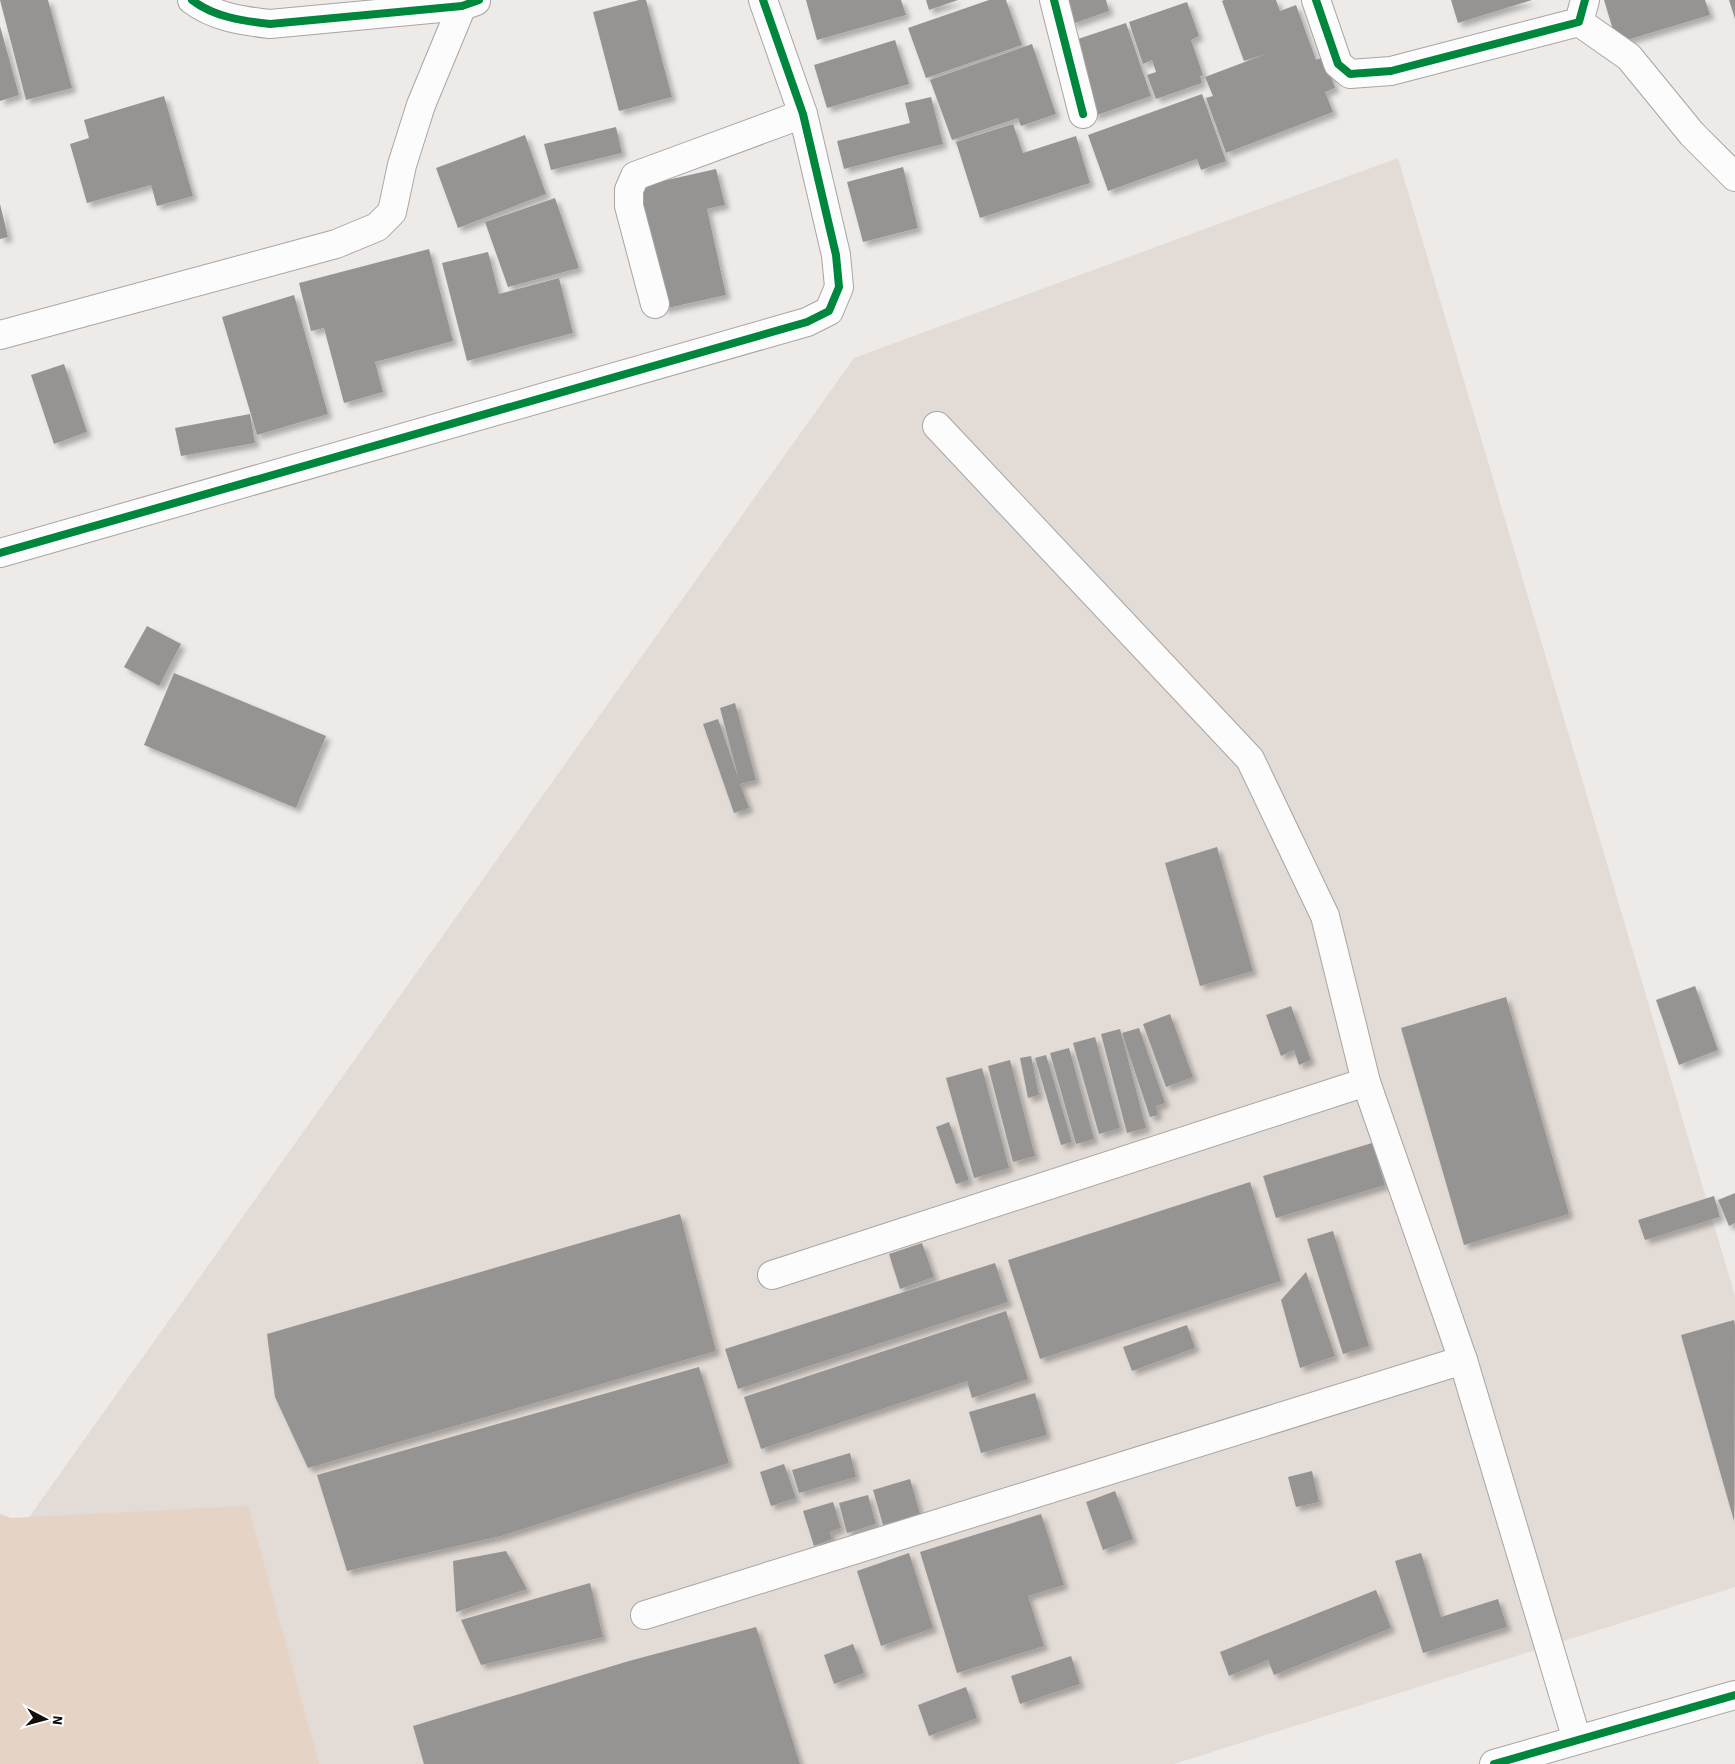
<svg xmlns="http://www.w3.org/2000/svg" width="1735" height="1764" font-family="'Source Sans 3',sans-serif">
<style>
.built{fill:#e2dbd6}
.green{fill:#e5d3c6}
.building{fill:#969493;filter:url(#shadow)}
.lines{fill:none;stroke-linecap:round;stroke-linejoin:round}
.minor-casing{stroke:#a8a5a4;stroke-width:30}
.minor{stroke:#fcfcfc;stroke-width:28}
.cycleway-casing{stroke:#fff;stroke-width:11}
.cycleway{stroke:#00873e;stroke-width:8}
</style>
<defs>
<filter id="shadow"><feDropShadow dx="4.5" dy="4.5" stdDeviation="2.5" flood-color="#0004"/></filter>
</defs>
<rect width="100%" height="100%" fill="#edeae8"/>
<!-- built -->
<polygon class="built" points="1398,158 1735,1296 1735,1587 1174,1764 0,1764 0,1558 854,358"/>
<!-- green -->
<polygon class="green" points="248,1506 319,1764 0,1764 0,1514 11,1518"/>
<!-- building -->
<g class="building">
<polygon points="0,0 48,0 72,88 26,100"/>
<polygon points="639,0 646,0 672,97 619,111 593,12"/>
<polygon points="806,0 901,0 906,15 817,40"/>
<polygon points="926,0 958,0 929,10"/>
<polygon points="989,0 1006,0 1022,45 926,78 908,28"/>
<polygon points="1064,0 1106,0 1109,11 1072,24"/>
<polygon points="1224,0 1276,0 1280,11 1296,5 1316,60 1324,57 1335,88 1325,92 1333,112 1226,153 1206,98 1213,96 1205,77 1266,54 1244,61 1222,1"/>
<polygon points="1451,0 1532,0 1458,23"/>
<polygon points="1604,0 1705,0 1710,15 1617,43"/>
<polygon points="1729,0 1735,0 1735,19"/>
<polygon points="1187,2 1199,36 1191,40 1203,75 1200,76 1202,83 1156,99 1147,75 1156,72 1152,60 1143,64 1129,22"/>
<polygon points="1126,23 1151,96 1094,116 1069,42"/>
<polygon points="0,26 19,95 0,101"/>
<polygon points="895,40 909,84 827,108 814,65"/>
<polygon points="1032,44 1056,114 1021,126 1018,118 952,140 930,80"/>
<polygon points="1202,94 1226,161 1201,170 1197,159 1108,191 1088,135"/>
<polygon points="164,96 193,196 157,206 151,185 87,203 70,144 89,138 84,120"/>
<polygon points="931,97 943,144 844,169 837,141 910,123 905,103"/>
<polygon points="1013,124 1023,153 1076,136 1090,183 980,218 956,142"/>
<polygon points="616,127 622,153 551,170 544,144"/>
<polygon points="525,135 546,194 458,228 436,168"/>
<polygon points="903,167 918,228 863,242 847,182"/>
<polygon points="716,169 725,205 707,209 726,295 663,309 636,187"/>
<polygon points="555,198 579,268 508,287 485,222"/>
<polygon points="0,204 8,237 0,239"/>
<polygon points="429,249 453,341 375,362 383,392 344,403 324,328 311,331 299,283"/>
<polygon points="488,252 499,294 559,278 573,333 467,361 442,263"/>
<polygon points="294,295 328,414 257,435 222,317"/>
<polygon points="64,364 87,432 54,444 31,375"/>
<polygon points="250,414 255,443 181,456 175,428"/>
<polygon points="147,626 181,644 159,686 124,667"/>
<polygon points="174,673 326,736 296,808 144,745"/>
<polygon points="735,703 756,780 740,784 749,808 734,813 703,724 718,719 739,780 720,708"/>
<polygon points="1217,847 1253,971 1200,986 1165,863"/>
<polygon points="1695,986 1718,1050 1679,1065 1656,1000"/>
<polygon points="1506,997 1569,1214 1464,1245 1401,1028"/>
<polygon points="1291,1006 1311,1060 1299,1065 1294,1050 1281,1056 1266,1015"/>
<polygon points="1170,1014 1193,1077 1166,1087 1143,1024"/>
<polygon points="1139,1028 1165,1103 1156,1106 1158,1115 1150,1117 1122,1033"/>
<polygon points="1120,1029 1146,1128 1127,1133 1101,1034"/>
<polygon points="1095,1037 1120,1128 1099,1134 1073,1043"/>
<polygon points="1069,1048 1094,1139 1076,1144 1050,1053"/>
<polygon points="1046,1055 1072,1142 1061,1145 1035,1058"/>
<polygon points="1031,1056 1039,1095 1028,1098 1020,1058"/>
<polygon points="1010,1060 1035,1156 1013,1162 988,1066"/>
<polygon points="982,1068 1009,1168 974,1178 946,1078"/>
<polygon points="949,1122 969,1180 956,1184 936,1127"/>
<polygon points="1372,1143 1385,1185 1276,1218 1263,1176"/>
<polygon points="1250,1182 1281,1281 1040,1359 1008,1260"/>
<polygon points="1735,1193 1735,1223 1729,1226 1718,1200"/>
<polygon points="1714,1196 1720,1217 1645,1240 1638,1220"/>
<polygon points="680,1214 716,1351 308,1468 275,1397 267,1334"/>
<polygon points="1333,1231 1369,1346 1343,1354 1307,1239"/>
<polygon points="922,1243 934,1277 900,1289 889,1254"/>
<polygon points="995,1263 1008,1302 738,1389 725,1349"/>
<polygon points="1306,1272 1335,1356 1300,1368 1281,1300"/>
<polygon points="1006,1311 1028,1379 972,1398 967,1381 761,1449 744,1397"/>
<polygon points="1734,1320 1735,1325 1734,1521 1681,1335"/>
<polygon points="1187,1325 1195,1348 1132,1371 1123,1347"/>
<polygon points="699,1367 729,1463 501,1536 347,1571 317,1475"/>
<polygon points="1035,1393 1047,1435 981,1453 969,1412"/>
<polygon points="850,1453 856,1477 799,1493 792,1470"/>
<polygon points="784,1464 796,1498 771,1506 760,1472"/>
<polygon points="1312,1471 1319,1502 1296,1507 1288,1477"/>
<polygon points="910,1479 920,1514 883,1525 873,1490"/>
<polygon points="1115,1491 1133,1539 1103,1550 1086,1502"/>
<polygon points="868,1495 876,1524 847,1533 839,1503"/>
<polygon points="833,1502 841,1528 830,1532 832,1539 814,1546 803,1511"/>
<polygon points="1041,1514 1064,1585 1028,1596 1044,1646 957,1673 920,1552"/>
<polygon points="506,1551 527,1589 456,1612 453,1561"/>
<polygon points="909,1553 933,1628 881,1646 857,1571"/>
<polygon points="1421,1553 1441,1617 1498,1599 1507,1627 1423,1653 1395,1561"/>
<polygon points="590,1583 603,1637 481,1665 461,1620"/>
<polygon points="1376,1590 1391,1628 1274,1675 1268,1660 1229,1676 1220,1652"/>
<polygon points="756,1627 800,1764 424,1764 413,1726 629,1661"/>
<polygon points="853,1644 864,1673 834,1684 824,1655"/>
<polygon points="1071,1656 1080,1684 1020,1704 1011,1676"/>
<polygon points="966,1687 977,1718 929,1736 918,1705"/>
</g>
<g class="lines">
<!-- minor casing -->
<g class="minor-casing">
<g id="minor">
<path d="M192 0C214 17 243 21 270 24L462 6 476 1"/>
<polyline points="1054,0 1083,114"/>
<polyline points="1316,0 1338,64 1350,74 1391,71 1579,22 1585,0"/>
<polyline points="1579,22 1629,57 1692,134 1735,177"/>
<polyline points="655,304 629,206 629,190 635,176 803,114"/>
<polyline points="0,335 336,244 377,227 392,212 402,165 421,105 462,6"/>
<polyline points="937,426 1250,759 1325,916 1366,1082 1463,1360 1577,1740"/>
<polyline points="0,553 807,322 829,311 839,287 836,255 803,114 763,0"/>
<polyline points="772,1275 1366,1082"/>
<polyline points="645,1615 1463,1360"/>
<polyline points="1494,1764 1735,1695"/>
</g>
</g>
<!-- minor -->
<use href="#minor" class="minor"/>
<!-- cycleway casing -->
<g class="cycleway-casing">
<g id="cycleway">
<path d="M192 0C214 17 243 21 270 24L462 6 479 0"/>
<polyline points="1054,0 1083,114"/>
<polyline points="1316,0 1338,64 1350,74 1391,71 1579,22 1585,0"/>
<polyline points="0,553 807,322 829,311 839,287 836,255 803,114 763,0"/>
<polyline points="1494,1764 1735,1695"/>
</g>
</g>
<!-- cycleway -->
<use href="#cycleway" class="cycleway"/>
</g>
<!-- north arrow -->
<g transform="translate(45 1719) rotate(96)" stroke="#ffffff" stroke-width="4" paint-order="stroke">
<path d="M0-4L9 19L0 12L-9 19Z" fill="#100f0e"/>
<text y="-8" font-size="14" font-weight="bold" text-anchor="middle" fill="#100f0e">N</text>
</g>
</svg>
